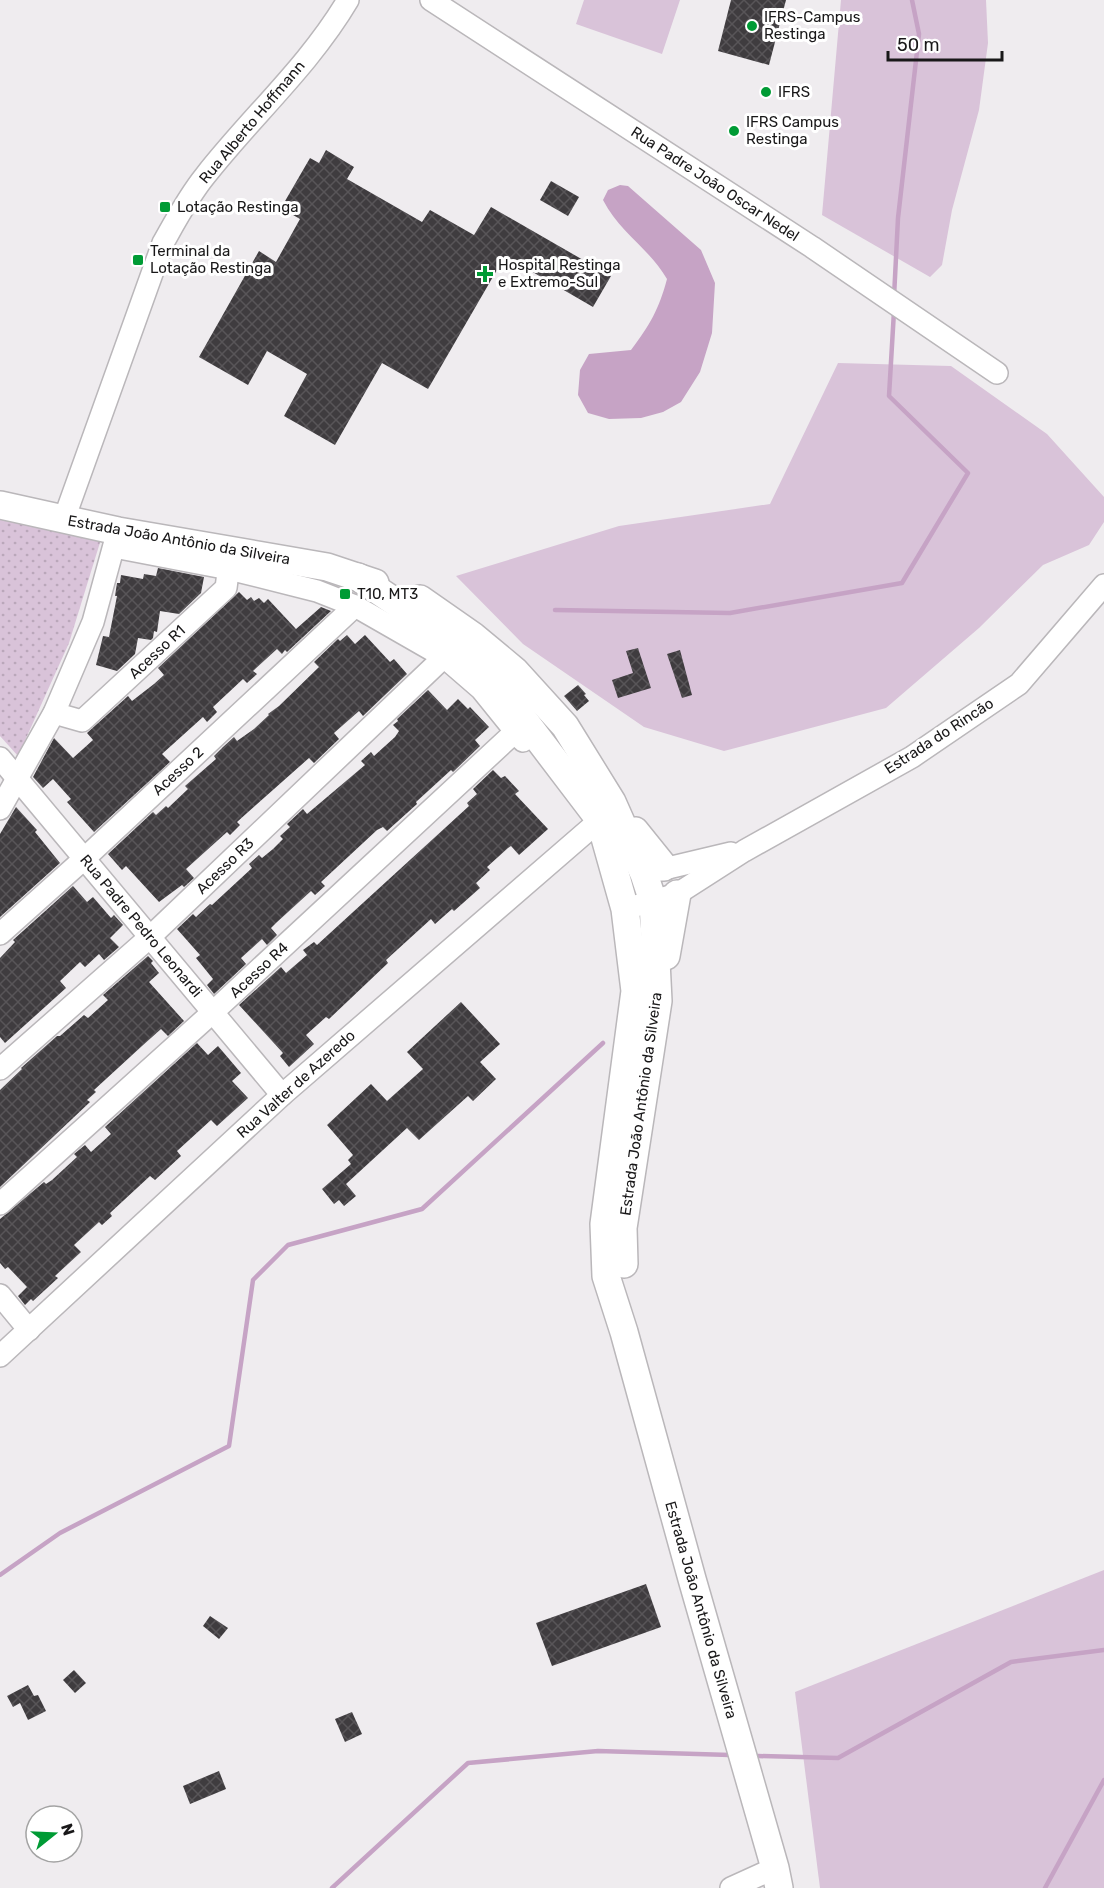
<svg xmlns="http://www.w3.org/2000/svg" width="1104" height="1888" font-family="Rubik,sans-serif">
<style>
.green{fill:#d9c3d9}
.park{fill:url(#park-dots)}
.water{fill:#c6a3c5}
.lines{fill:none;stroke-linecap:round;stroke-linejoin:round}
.stream{stroke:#c6a3c5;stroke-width:4.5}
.building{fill:url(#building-cross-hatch)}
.minor-casing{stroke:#bab7ba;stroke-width:24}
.major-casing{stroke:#bab7ba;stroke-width:30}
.minor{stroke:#fff;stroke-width:21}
.major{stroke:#fff;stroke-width:27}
.poi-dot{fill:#009b35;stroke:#fff;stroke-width:2}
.labels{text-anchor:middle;stroke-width:6;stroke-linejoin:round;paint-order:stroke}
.poi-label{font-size:15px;fill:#191819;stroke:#fff;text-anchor:start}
.street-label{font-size:15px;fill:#191819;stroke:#fff}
</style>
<defs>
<pattern id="park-dots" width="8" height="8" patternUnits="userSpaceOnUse" patternTransform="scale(1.5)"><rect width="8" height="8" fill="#d9c3d9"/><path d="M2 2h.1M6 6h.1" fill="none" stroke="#baa7ba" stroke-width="1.8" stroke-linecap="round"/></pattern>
<pattern id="building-cross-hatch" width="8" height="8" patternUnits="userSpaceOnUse" patternTransform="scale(1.5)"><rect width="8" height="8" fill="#3f3c3f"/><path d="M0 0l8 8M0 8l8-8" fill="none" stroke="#585558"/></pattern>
</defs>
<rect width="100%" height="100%" fill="#efecef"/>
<!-- green -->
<g class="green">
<polygon points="584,0 680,0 662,54 576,24"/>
<polygon points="841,0 986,0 988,43 979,110 952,210 942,265 930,277 822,215"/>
<polygon points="838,363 951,366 1047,434 1104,497 1104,522 1089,545 1043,565 979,628 886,708 724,751 644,727 523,644 456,576 619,526 770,504"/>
<polygon points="1104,1570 1104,1888 820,1888 795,1692"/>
</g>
<!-- park -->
<polygon class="park" points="0,516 102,536 69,643 18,756 0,736"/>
<!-- water -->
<path class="water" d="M620 185 628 186 701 250 715 283 712 333 700 372 681 402 663 412 641 418 609 419 588 413 578 395 580 370 589 354 631 350C650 325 659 309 667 279 649 248 620 233 603 200L608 190Z"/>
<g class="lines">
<!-- stream -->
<g class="stream">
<polyline points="894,297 898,218 919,34 912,0"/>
<polyline points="555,610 730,613 902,583 968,473 889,396 894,311"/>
<polyline points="0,1575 60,1533 229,1446 253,1280 288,1245 422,1209 603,1043"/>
<polyline points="758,1756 838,1758 1011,1662 1104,1650"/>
<polyline points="332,1888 468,1763 598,1751 730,1755"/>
<polyline points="1045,1888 1104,1780"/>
</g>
</g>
<!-- building -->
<g class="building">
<polygon points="731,0 786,0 769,65 718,51"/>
<polygon points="326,150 354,167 347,179 422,222 430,210 474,235 491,207 611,276 593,307 505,256 428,389 382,363 335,445 284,416 307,374 267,351 248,385 199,357 259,251 276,262 300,219 281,208 310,158 319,163"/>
<polygon points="551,181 579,197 568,216 540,200"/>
<polygon points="158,568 204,577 201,593 179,614 160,611 157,632 154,631 153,638 151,640 138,638 135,654 117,671 96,665 103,636 109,637 117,596 115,596 117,583 120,583 121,575 143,579 144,574 156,576"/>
<polygon points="239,592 247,600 251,597 254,601 259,598 264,603 268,599 296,629 321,607 331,611 287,652 285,650 282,654 277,649 253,671 257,674 247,683 243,679 213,707 217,712 207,722 203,717 162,754 170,762 94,832 67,802 71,799 53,779 43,788 33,777 54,738 73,758 93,740 87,733 128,696 132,701 154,684 164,675 158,668"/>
<polygon points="347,635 355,644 365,635 390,662 394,659 407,674 363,716 359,711 334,733 339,739 314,763 309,758 247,813 237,822 240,825 230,835 227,832 186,869 194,878 184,887 182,885 159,902 126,866 122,870 108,854 153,812 156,815 166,806 168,808 188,789 185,786 216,759 214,756 223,747 234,737 237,741 254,729 269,715 268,714 279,706 319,667 314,662 338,639 340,641"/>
<polygon points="638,648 651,688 618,698 612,680 633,673 626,651"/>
<polygon points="680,650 692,695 682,698 667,654"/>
<polygon points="578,685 586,694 584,695 589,701 577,711 564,696"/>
<polygon points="428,690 447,710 458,699 468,709 470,707 489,727 475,740 480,746 453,772 451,770 416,802 417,804 387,831 383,827 377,830 321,882 325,886 315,895 311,891 276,923 271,928 277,935 267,945 262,939 241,958 246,964 214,994 207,985 213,979 196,958 200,955 177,929 193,914 196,917 210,904 212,905 252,868 249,864 259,855 262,858 273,849 283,839 280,836 290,827 287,824 303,809 307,814 365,765 361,761 371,752 374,756 395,737 399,731 393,725 398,721 397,719"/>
<polygon points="493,770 501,778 505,776 519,791 515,794 548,829 519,855 511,846 508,848 487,867 490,870 476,883 480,888 454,911 452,909 435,924 431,919 386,960 388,963 329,1019 326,1017 306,1035 314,1044 289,1067 280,1056 283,1053 239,1005 281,967 286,973 307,955 303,950 314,942 317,945 469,806 467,803 477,794 473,789"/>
<polygon points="16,807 37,830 35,832 60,863 0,917 0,834"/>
<polygon points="73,886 87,902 93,897 111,918 114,915 123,925 110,938 119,947 104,960 99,954 85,967 80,962 60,981 66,988 5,1043 0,1037 0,958 15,942 13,940"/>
<polygon points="148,956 153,961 151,963 159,973 149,982 184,1021 168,1036 161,1029 142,1046 94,1090 96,1092 87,1100 90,1102 0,1187 0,1090 22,1069 21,1068 57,1036 60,1036 84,1015 88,1018 108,1000 103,995"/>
<polygon points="461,1002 500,1044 480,1062 496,1079 473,1101 468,1096 419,1140 407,1128 346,1184 356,1196 344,1206 339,1200 334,1204 322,1189 351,1164 348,1160 353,1155 327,1125 371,1084 387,1101 423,1069 407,1052"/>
<polygon points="197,1043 208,1055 218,1046 241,1073 232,1081 248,1098 217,1126 211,1120 177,1151 181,1156 155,1180 150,1176 110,1213 112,1216 102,1225 99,1222 74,1245 81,1252 55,1276 58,1278 33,1301 31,1299 25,1305 18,1296 27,1287 8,1267 5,1269 0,1263 0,1219 44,1182 46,1184 52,1180 77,1157 74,1154 85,1145 91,1152 111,1134 105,1127"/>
<polygon points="646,1584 661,1627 552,1666 536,1623"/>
<polygon points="210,1616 228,1628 219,1639 203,1626"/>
<polygon points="74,1670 86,1683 75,1693 63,1680"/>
<polygon points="28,1685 34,1696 38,1695 46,1711 28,1720 20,1703 13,1707 7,1696"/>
<polygon points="352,1712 362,1734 345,1742 335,1719"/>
<polygon points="219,1771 226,1789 190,1804 183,1786"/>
</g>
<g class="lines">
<!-- minor casing -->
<g class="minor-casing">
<g id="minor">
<polyline points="431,0 812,247 997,373"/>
<path d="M64 519 163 243C176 220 188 197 205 176 251 117 309 66 348 0"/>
<polyline points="114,547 229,569 317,591 355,606 444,657 481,689 523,741"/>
<polyline points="54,713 82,721 226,588 230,557"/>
<polyline points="0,758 282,1095"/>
<polyline points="0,809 54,713 93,622 117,534"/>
<polyline points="651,872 731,853"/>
<polyline points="625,909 677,894 744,851 912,757 1019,684 1104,585"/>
<polyline points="0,934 85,858 355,606"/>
<polyline points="0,1069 150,937 444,657"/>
<polyline points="0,1204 213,1012 515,732"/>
<polyline points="0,1295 29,1330"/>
<polyline points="0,1356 282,1095 600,820"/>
<polyline points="731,1888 775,1868"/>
</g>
</g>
<!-- major casing -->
<g class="major-casing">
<g id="major">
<polyline points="0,505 118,531 327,567 375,583"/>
<polyline points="358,577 413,614 492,678 600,820 625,909 635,991 604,1224 606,1276 624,1332 692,1579 775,1868 779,1888"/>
<polyline points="420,599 473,636 515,671 565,726 612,802 644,874 653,901 658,1001 623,1228 624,1264"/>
<polyline points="635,831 664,867"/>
<polyline points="666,956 677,894"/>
</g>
</g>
<!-- minor -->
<use href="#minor" class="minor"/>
<!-- major -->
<use href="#major" class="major"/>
</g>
<!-- markers -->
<g class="poi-dot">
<circle cx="752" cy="26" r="6"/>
<circle cx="766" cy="92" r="6"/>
<circle cx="734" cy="131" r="6"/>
<rect x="159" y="201" width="12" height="12" rx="3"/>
<rect x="132" y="254" width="12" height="12" rx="3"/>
<path d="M482 265h6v6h6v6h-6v6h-6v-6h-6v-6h6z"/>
<rect x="339" y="588" width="12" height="12" rx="3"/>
</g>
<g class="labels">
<!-- poi labels -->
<g class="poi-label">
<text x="764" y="22">IFRS-Campus<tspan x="764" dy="17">Restinga</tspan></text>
<text x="778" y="97">IFRS</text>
<text x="746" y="127">IFRS Campus<tspan x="746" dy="17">Restinga</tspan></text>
<text x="177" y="212">Lotação Restinga</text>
<text x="150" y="256">Terminal da<tspan x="150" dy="17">Lotação Restinga</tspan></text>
<text x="498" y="270">Hospital Restinga<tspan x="498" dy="17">e Extremo-Sul</tspan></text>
<text x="357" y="599">T10, MT3</text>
</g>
<!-- street labels -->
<g class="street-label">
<text transform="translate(252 122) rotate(-50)" y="5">Rua Alberto Hoffmann</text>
<text transform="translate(715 184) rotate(33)" y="5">Rua Padre João Oscar Nedel</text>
<text transform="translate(179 540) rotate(10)" y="5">Estrada João Antônio da Silveira</text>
<text transform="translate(157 652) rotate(-43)" y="5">Acesso R1</text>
<text transform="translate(939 736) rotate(-33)" y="5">Estrada do Rincão</text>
<text transform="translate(178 771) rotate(-43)" y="5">Acesso 2</text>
<text transform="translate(225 866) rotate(-44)" y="5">Acesso R3</text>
<text transform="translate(141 926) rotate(50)" y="5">Rua Padre Pedro Leonardi</text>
<text transform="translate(259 970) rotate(-43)" y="5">Acesso R4</text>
<text transform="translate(296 1084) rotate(-42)" y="5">Rua Valter de Azeredo</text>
<text transform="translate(641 1104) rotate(-82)" y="5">Estrada João Antônio da Silveira</text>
<text transform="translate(701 1610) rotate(74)" y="5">Estrada João Antônio da Silveira</text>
</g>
</g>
<!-- north arrow -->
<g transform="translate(54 1834) rotate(72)"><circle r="28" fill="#ffffff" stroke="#a3a3a3" stroke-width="1.5"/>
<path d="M0-4.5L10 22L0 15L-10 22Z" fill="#009b35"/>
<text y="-9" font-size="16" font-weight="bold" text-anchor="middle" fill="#191819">N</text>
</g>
<!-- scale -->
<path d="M888 51v9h114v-9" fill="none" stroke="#191819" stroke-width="3"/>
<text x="897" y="51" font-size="18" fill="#191819" stroke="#ffffff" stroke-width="4.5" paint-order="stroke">50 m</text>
</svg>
